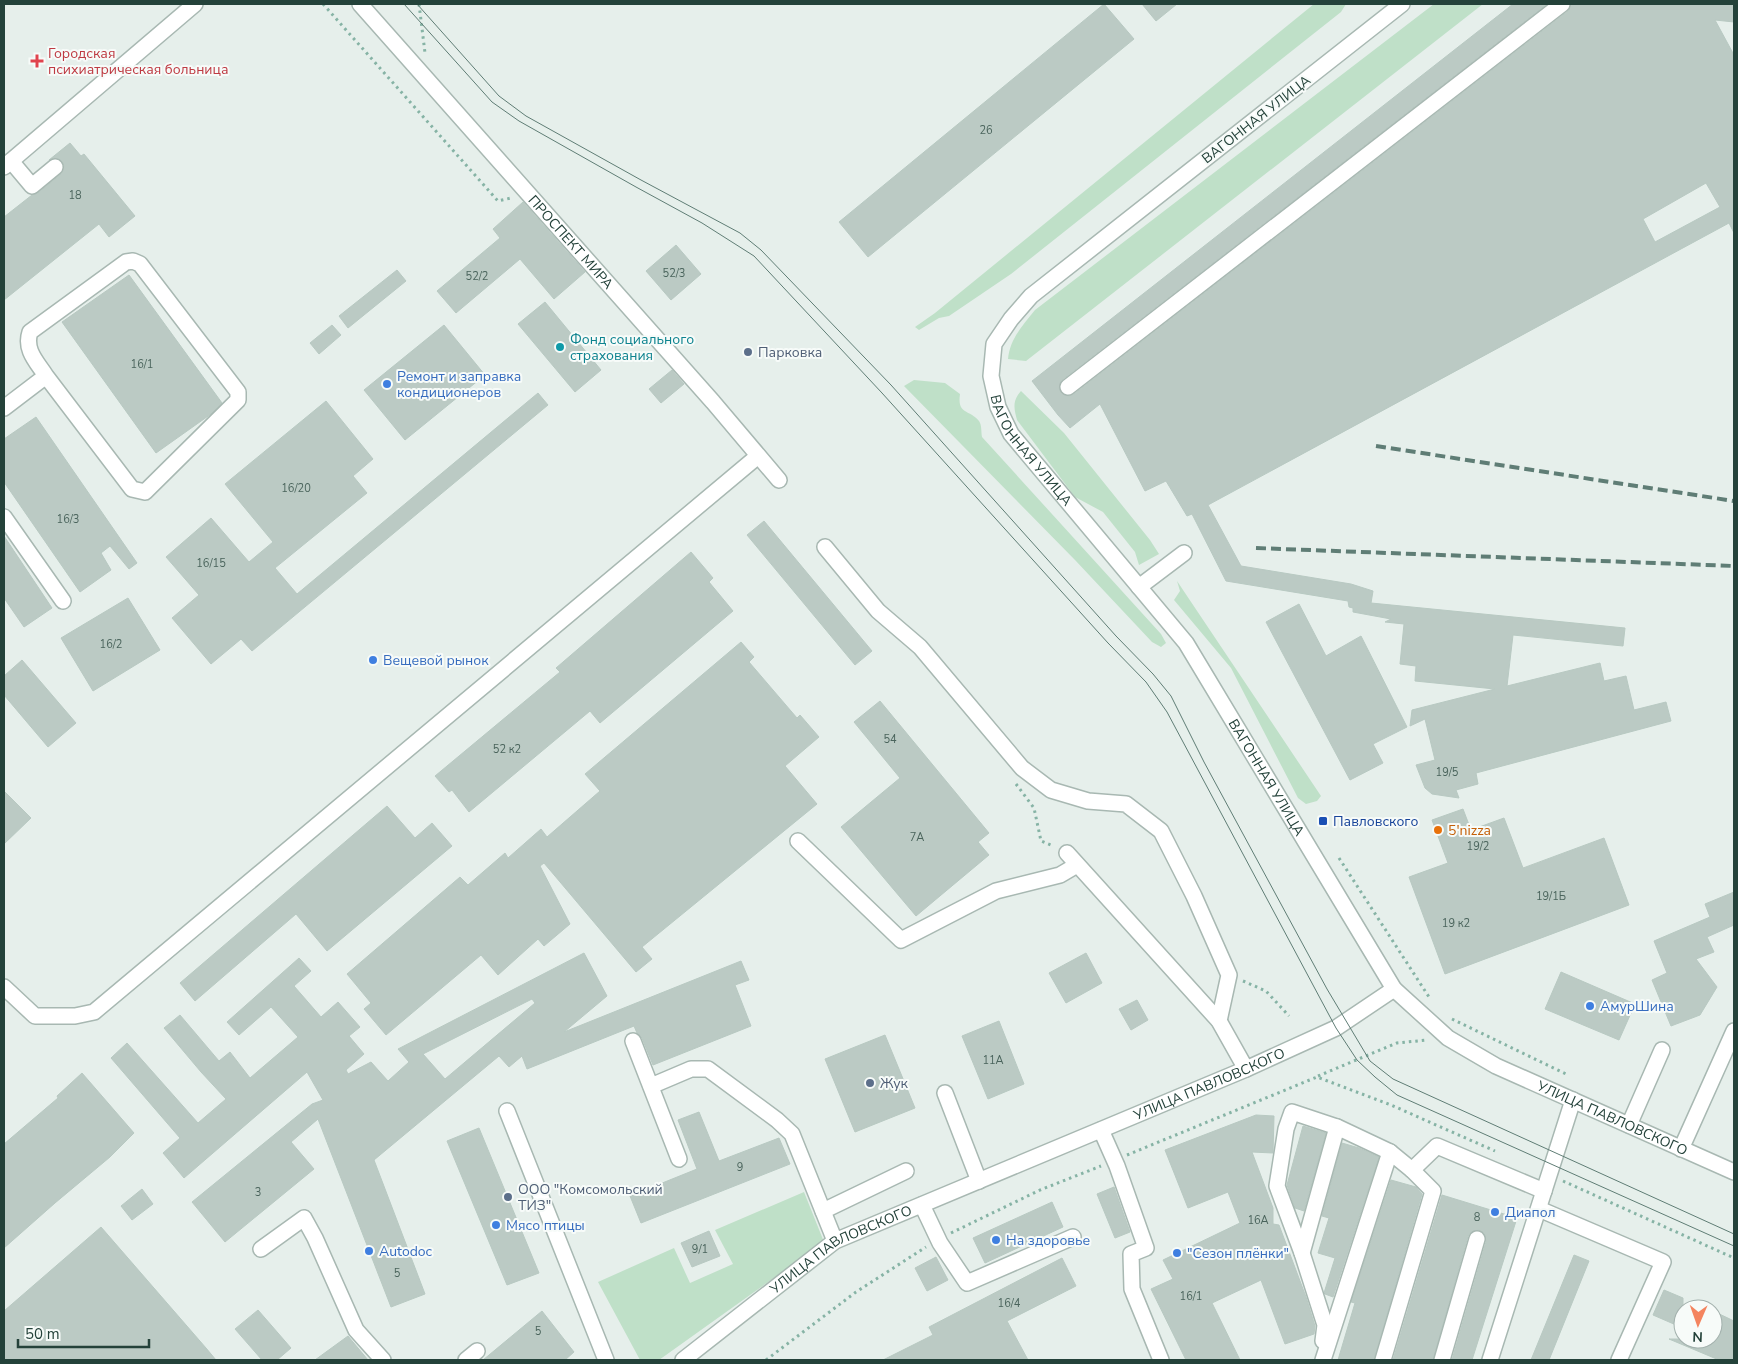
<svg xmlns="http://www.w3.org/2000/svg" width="1738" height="1364" font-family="'Nunito Sans',sans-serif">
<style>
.green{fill:#bfe0c8}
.building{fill:#bbcac4;stroke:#b8c9c2;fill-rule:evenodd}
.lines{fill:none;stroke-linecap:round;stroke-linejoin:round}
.minor-casing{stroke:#a8b8b2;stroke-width:18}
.path{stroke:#86b3a5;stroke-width:3;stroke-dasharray:2.5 4;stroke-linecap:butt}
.minor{stroke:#fff;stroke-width:15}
.tram{stroke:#5f7d75;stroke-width:1}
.rail{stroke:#5f7d75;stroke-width:4;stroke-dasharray:10 5;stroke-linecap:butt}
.health-dot{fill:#e0444e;stroke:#f7fbf9;stroke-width:2}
.culture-dot{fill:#0f9aa8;stroke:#f7fbf9;stroke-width:2}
.service-dot{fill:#5c6f8a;stroke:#f7fbf9;stroke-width:2}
.shop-dot{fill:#3f7fe0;stroke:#f7fbf9;stroke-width:2}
.transit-dot{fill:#1a4fb4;stroke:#f7fbf9;stroke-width:2}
.food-dot{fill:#e8710a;stroke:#f7fbf9;stroke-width:2}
.labels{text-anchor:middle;stroke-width:4;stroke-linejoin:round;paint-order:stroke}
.number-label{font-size:11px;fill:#4a645c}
.health-label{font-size:14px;fill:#be3a42;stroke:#f7fbf9;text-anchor:start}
.street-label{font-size:14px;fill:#24423a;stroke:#f7fbf9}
.culture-label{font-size:14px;fill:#0d838f;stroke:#f7fbf9;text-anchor:start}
.service-label{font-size:14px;fill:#4e5e75;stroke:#f7fbf9;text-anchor:start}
.shop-label{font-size:14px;fill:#366cbe;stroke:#f7fbf9;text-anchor:start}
.transit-label{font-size:14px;fill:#164399;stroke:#f7fbf9;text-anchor:start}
.food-label{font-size:14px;fill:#c56008;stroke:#f7fbf9;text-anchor:start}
</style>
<rect width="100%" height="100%" fill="#e6efeb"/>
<!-- green -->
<g class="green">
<polygon points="1314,4 1346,4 1341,12 1011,274 949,316 939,318 919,330 915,327 935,313"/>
<path d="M1434 4H1483L1026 361 1008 359C1010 339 1022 326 1035 310Z"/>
<path d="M914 380 945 383 960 394C957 415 969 409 979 421 982 425 981 432 982 437L1161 634 1166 643 1161 647 1152 642 1075 560 904 386Z"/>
<path d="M1021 391 1064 433 1150 540 1159 554 1139 565 1135 552 1103 512 1075 497 1017 420C1014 409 1012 401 1021 391Z"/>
<polygon points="1177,581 1321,796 1317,801 1306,804 1298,798 1231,668 1174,600 1180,591"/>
<polygon points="804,1192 824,1242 659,1360 640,1360 598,1282 674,1248 690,1283 733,1264 715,1230"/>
</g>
<!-- building -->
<g class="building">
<polygon points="1104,4 1134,39 868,257 839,222"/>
<polygon points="1142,4 1177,4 1156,21"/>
<path d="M1513 4H1547L1062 380 1059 388 1064 395 1069 396 1074 394 1568 11 1571 4H1734V22L1715 20 1734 55V233L1729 223 1208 505 1241 566 1351 584 1373 591 1371 603 1625 628 1623 646 1513 635 1507 686 1600 663 1604 681 1626 676 1634 710 1666 702 1671 721 1476 773 1478 784 1456 790 1459 798 1432 794 1425 788 1416 765 1435 760 1425 719 1410 726 1412 710 1495 689 1415 681 1416 666 1400 664 1404 624 1385 622 1391 619 1353 612V608L1349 607 1348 601 1226 581 1192 514 1187 516 1166 481 1145 491 1100 404 1070 428 1058 415 1032 381ZM1706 183 1720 207 1655 242 1643 219Z"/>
<polygon points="70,143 81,156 84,154 135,216 109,237 99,224 4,300 4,217 32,195 38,193 61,174 64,166 62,161 54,158 49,160"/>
<polygon points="523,202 585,272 554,299 520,259 456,313 437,291 500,238 493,229"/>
<polygon points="676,245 701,274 671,300 646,271"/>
<polygon points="397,270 406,281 348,328 339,316"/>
<polygon points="129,275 222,403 211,414 156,453 62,322"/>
<polygon points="545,302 601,370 575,392 518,324"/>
<polygon points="332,325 341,335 319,354 310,343"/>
<polygon points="444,325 485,375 405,440 364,390"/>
<polygon points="672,370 684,384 661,403 649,389"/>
<polygon points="538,393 548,405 252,651 241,639 211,664 172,618 199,595 166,557 211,518 249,562 273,542 225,484 326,401 373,459 353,476 367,493 275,568 297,594"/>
<polygon points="36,417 137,563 129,569 110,546 101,553 111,570 80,592 4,482 4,439"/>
<polygon points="764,521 872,651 855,665 747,535"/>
<polygon points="4,536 52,608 24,627 4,598"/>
<polygon points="691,552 713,578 709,582 733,611 600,723 590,711 469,812 452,790 449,792 435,776 560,672 556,668"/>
<polygon points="128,598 160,650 93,691 61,638"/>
<polygon points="1299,604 1326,656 1361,636 1407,727 1373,744 1383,763 1350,780 1266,622"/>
<polygon points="741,642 754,657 749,662 797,718 800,715 819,737 785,766 817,804 642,947 652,959 636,972 544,863 540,866 570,924 544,946 538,939 498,975 481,955 386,1035 364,1009 371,1003 347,974 460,877 468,885 505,853 508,858 541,829 547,837 600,791 585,774"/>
<polygon points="22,660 76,723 48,747 4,695 4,676"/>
<polygon points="880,701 989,833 978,842 989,855 916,916 841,827 900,778 854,722"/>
<polygon points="4,791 31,818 4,844"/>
<polygon points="387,806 415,838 432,823 452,846 327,951 296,914 195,1001 180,983"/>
<polygon points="1463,809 1471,830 1504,818 1523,868 1604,838 1629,905 1445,974 1409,877 1448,863 1432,820"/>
<polygon points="1734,892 1734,925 1707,937 1714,952 1696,959 1717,987 1700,1015 1671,1026 1652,980 1667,973 1654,941 1710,917 1705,904"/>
<path d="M584 953 607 996 564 1032 741 961 749 980 735 985 751 1026 653 1065 642 1038 637 1033 634 1026 527 1069 522 1056 509 1067 499 1056 374 1160 425 1294 391 1307 318 1119 291 1142 314 1169 225 1242 192 1202 312 1104 323 1100 307 1072 184 1178 163 1153 180 1138 111 1058 127 1043 198 1123 226 1099 201 1072 164 1028 180 1015 219 1061 230 1052 250 1078 298 1037 271 1007 239 1035 227 1022 299 958 311 971 294 986 321 1017 338 1002 360 1027 349 1036 364 1054 346 1070 348 1074 371 1062 388 1081 409 1062 398 1049ZM532 999 535 1003 445 1079 423 1054Z"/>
<polygon points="1086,953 1102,983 1066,1003 1049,973"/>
<polygon points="1561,972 1635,1004 1619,1040 1545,1009"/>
<polygon points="1137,1000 1148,1020 1131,1030 1119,1009"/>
<polygon points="999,1021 1024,1084 988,1099 962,1036"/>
<polygon points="885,1035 915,1108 855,1132 825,1059"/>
<polygon points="82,1073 134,1133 110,1157 55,1203 4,1248 4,1144 58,1098 57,1096"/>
<polygon points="699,1112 719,1161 779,1138 790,1164 641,1223 630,1196 697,1169 678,1120"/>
<polygon points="1256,1115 1274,1116 1273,1153 1252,1152 1273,1208 1273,1224 1279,1225 1306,1297 1315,1326 1314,1334 1285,1344 1261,1280 1212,1303 1240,1360 1186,1360 1151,1289 1173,1279 1163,1260 1240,1223 1228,1192 1188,1208 1165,1150"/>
<polygon points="1303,1126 1326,1133 1304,1211 1295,1208 1287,1185"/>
<polygon points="479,1128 539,1273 507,1285 447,1141"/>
<polygon points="1342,1143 1359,1148 1379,1157 1333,1297 1325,1294 1324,1293 1335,1258 1318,1253 1329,1218 1322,1216"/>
<polygon points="1391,1180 1416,1187 1422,1194 1374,1360 1338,1360 1355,1303 1351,1302"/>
<polygon points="1114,1187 1130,1232 1115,1238 1097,1194"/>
<polygon points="142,1189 153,1204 132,1220 121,1206"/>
<polygon points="1442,1195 1517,1218 1472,1360 1452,1360 1486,1242 1484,1233 1479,1230 1471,1232 1468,1236 1433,1360 1393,1360"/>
<polygon points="1052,1202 1063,1227 985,1263 973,1238"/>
<polygon points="101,1227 206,1348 216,1360 4,1360 4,1311"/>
<polygon points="709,1231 720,1256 692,1267 681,1243"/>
<polygon points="1574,1255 1589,1261 1549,1360 1531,1360"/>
<polygon points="936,1257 948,1280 927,1291 915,1268"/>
<polygon points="1062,1258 1076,1286 1007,1321 1028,1360 883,1360 933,1335 929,1327"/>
<polygon points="1664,1290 1683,1298 1683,1328 1653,1315"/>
<polygon points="258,1310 291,1348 277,1360 262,1360 235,1329"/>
<polygon points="542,1311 574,1352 565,1360 483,1360"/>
<polygon points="1713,1311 1734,1321 1734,1360 1719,1360 1669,1339 1713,1339"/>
<polygon points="348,1336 368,1360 315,1360"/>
</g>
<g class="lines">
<!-- minor casing -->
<g class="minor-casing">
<g id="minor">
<path id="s1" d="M360 4 713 402 779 480"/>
<path id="s2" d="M1402 4 1031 296 1011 319 994 344 991 376 998 407 1011 434 1186 643 1394 989 1448 1038 1496 1066 1734 1172"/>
<polyline points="11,161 32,186 55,167"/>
<polyline points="4,167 195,4"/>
<polyline points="1068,387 1562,4"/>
<path d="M4 408 46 376 132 489 145 492 238 400V392L140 264 133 261 126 262 30 332C24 350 37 362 46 376"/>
<polyline points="4,517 63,601"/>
<polyline points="825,547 878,611 920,647 1022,768 1051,790 1088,801 1126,804 1161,831 1194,896 1229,975 1219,1021"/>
<polyline points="1139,587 1184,553"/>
<polyline points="798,841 901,940 996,891 1060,875 1077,865"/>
<polyline points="1067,853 1219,1021 1246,1069"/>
<polyline points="4,987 35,1016 75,1016 94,1012 758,456"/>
<polyline points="633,1041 679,1159"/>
<polyline points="651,1086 691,1069 708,1069 777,1120 792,1134 835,1241"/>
<polyline points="945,1093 979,1181"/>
<polyline points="507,1111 606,1360"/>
<polyline points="1629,1125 1662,1050"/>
<polyline points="1101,1130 1117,1166 1146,1248 1131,1254 1132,1289 1161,1360"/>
<polyline points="1681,1149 1734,1031"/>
<polyline points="922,1205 940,1243 967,1283 1073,1237"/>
<polyline points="1539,1209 1663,1262 1619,1360"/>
<polyline points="823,1211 906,1171"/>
<polyline points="261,1249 304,1218 315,1238 356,1330 383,1360"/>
<polyline points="1302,1253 1337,1127 1390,1152"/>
<polyline points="1323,1341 1325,1325 1302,1253 1277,1186 1286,1129 1292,1112 1337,1127"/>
<polyline points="466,1360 477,1351"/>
<path id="s3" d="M683 1360 835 1241 1246 1069 1336 1028 1394 989"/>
<polyline points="1323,1360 1390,1152 1412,1170 1437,1146 1544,1191"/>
<polyline points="1383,1360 1433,1191 1412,1170"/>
<polyline points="1442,1360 1477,1239"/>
<polyline points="1490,1360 1573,1100"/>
</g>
</g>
<!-- path -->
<g class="path">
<polyline points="323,4 498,201 511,198"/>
<polyline points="419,4 425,53"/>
<polyline points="1016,784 1034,808 1041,841 1053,846"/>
<polyline points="1339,858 1429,997"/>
<polyline points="1243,981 1266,991 1289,1016"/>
<polyline points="1452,1019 1566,1074"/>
<polyline points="1318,1076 1397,1043 1427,1040"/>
<polyline points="1127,1155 1317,1077 1391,1105 1495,1151"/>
<polyline points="1563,1181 1734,1258"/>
<polyline points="951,1233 1040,1190 1101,1166"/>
<polyline points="766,1360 856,1292 926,1247"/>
</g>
<!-- minor -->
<use href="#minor" class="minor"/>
<!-- tram -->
<g class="tram">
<polyline points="404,4 492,102 519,121 636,187 702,223 754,256 882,393 1108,643 1146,682 1167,712 1336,1028 1357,1060 1375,1077 1397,1095 1734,1246"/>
<polyline points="417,4 499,96 526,116 641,180 740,233 761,250 891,385 1116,636 1153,674 1171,696 1204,762 1327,989 1370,1061 1393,1079 1734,1234"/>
</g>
<!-- rail -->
<g class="rail">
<polyline points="1376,446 1734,501"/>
<polyline points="1256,548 1734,566"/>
</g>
</g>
<!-- markers -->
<path class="health-dot" d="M34.5 53.5h5v5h5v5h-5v5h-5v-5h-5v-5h5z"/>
<circle class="culture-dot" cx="560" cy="347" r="5"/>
<g class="service-dot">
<circle cx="748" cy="352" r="5"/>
<circle cx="870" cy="1083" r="5"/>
<circle cx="508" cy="1197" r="5"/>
</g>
<g class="shop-dot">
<circle cx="387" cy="384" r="5"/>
<circle cx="373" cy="660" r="5"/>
<circle cx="1590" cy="1006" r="5"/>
<circle cx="1495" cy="1212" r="5"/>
<circle cx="496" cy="1225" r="5"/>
<circle cx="996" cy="1240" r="5"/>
<circle cx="369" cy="1251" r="5"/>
<circle cx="1177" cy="1253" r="5"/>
</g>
<rect class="transit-dot" x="1318" y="816" width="10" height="10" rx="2.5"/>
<circle class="food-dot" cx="1438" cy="830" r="5"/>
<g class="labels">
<!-- number labels -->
<g class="number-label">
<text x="986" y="134">26</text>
<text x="75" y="199">18</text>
<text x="674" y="277">52/3</text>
<text x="477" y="280">52/2</text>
<text x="142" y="368">16/1</text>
<text x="296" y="492">16/20</text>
<text x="68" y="523">16/3</text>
<text x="211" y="567">16/15</text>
<text x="111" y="648">16/2</text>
<text x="890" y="743">54</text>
<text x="507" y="753">52 к2</text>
<text x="1447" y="776">19/5</text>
<text x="917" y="841">7А</text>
<text x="1478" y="850">19/2</text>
<text x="1551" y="900">19/1Б</text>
<text x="1456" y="927">19 к2</text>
<text x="993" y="1064">11А</text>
<text x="740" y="1171">9</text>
<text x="258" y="1196">3</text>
<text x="1477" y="1221">8</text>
<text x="1258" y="1224">16А</text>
<text x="700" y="1253">9/1</text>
<text x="397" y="1277">5</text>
<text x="1191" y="1300">16/1</text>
<text x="1009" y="1307">16/4</text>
<text x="538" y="1335">5</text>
</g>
<!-- health labels -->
<g class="health-label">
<text x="48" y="58">Городская<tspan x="48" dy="16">психиатрическая больница</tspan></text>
</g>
<!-- street labels -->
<g class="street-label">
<text transform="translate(1256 119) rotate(-38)" y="5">ВАГОННАЯ УЛИЦА</text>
<text dy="5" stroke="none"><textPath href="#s1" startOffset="318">ПРОСПЕКТ МИРА</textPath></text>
<text dy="5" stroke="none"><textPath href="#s2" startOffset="651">ВАГОННАЯ УЛИЦА</textPath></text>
<text dy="5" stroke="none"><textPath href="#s2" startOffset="1056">ВАГОННАЯ УЛИЦА</textPath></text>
<text dy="5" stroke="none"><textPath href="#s3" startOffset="599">УЛИЦА ПАВЛОВСКОГО</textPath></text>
<text dy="5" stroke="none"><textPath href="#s2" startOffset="1559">УЛИЦА ПАВЛОВСКОГО</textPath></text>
<text dy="5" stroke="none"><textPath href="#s3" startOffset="194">УЛИЦА ПАВЛОВСКОГО</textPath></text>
</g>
<!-- culture labels -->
<g class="culture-label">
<text x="570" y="344">Фонд социального<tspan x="570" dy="16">страхования</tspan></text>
</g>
<!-- service labels -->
<g class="service-label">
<text x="758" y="357">Парковка</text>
<text x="880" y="1088">Жук</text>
<text x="518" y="1194">ООО "Комсомольский<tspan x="518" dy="16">ТИЗ"</tspan></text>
</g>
<!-- shop labels -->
<g class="shop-label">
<text x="397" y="381">Ремонт и заправка<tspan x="397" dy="16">кондиционеров</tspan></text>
<text x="383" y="665">Вещевой рынок</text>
<text x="1600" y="1011">АмурШина</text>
<text x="1505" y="1217">Диапол</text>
<text x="506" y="1230">Мясо птицы</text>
<text x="1006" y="1245">На здоровье</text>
<text x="379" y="1256">Autodoc</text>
<text x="1187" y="1258">"Сезон плёнки"</text>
</g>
<!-- transit labels -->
<g class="transit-label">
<text x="1333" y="826">Павловского</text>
</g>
<!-- food labels -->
<g class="food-label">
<text x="1448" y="835">5'nizza</text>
</g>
</g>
<!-- border -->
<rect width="1738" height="1364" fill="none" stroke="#24423a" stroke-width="10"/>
<!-- north arrow -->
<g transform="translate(1698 1324) rotate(182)"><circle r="24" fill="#f7fbf9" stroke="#a3b1ad"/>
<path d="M0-4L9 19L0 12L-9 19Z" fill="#f4845f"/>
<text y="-8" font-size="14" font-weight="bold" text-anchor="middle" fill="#24423a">N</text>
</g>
<!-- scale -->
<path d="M18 1339v8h131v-8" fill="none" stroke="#24423a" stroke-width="2.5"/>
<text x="25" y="1339" font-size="15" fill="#24423a" stroke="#f7fbf9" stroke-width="4" paint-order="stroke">50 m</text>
</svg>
